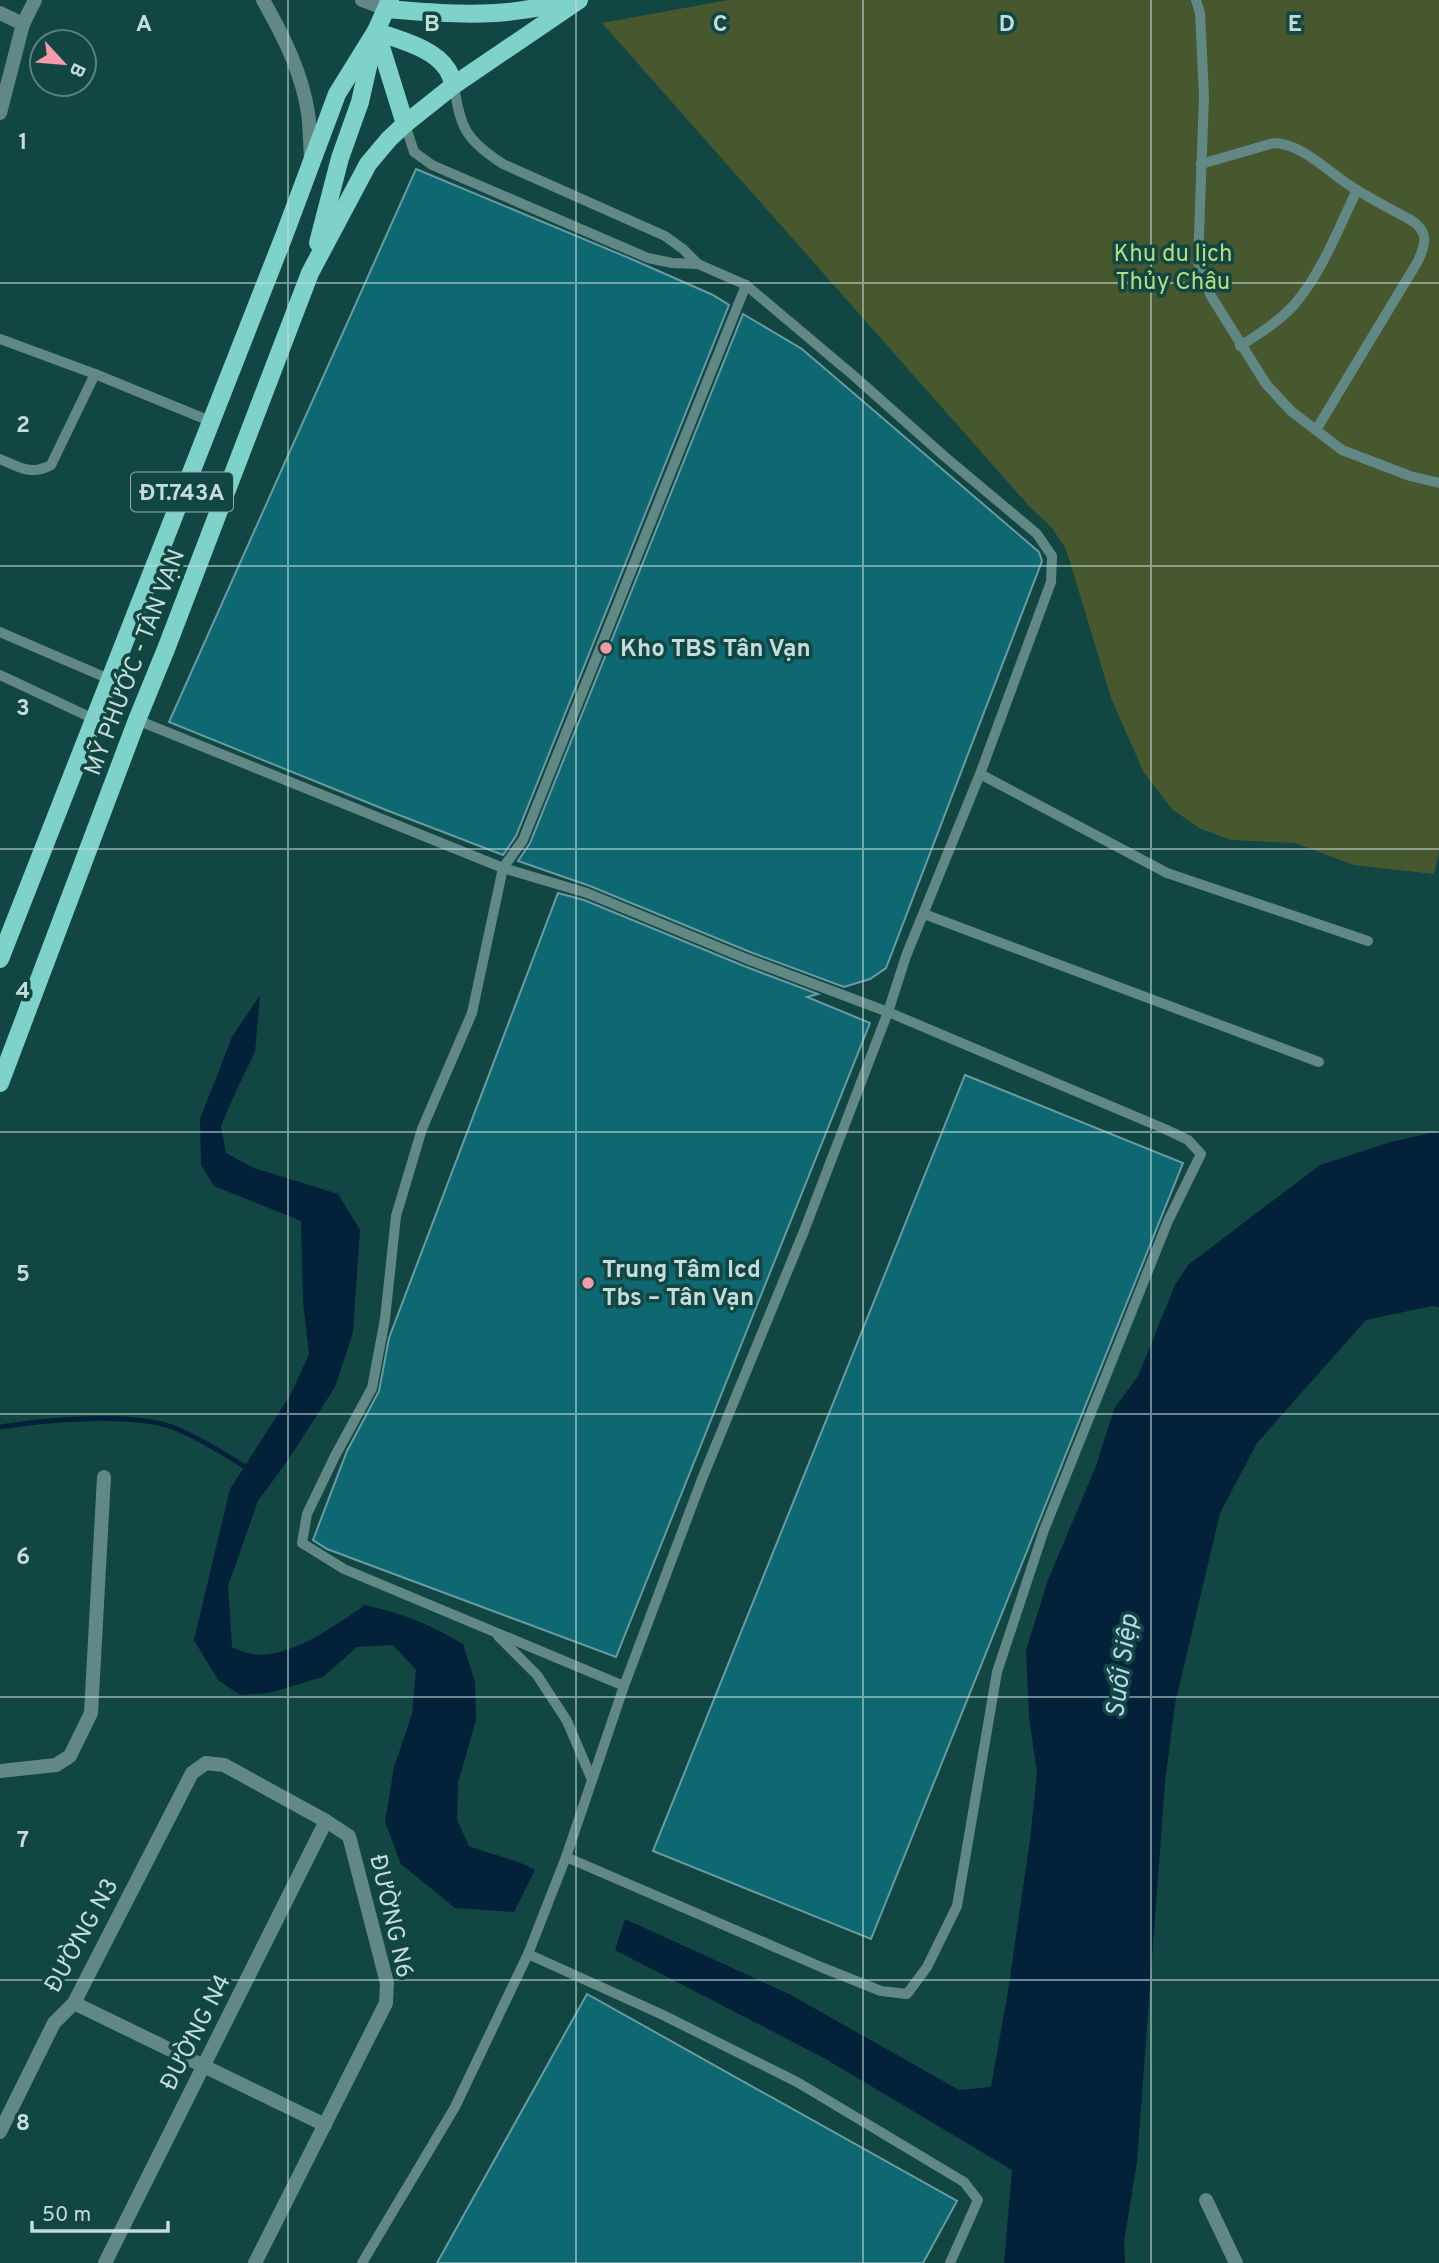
<svg xmlns="http://www.w3.org/2000/svg" width="1439" height="2263" font-family="Overpass,sans-serif">
<style>
.green{fill:#47582f}
.water{fill:#032139}
.lines{fill:none;stroke-linecap:round;stroke-linejoin:round}
.stream{stroke:#032139;stroke-width:5}
.building{fill:#0e6872;stroke:#6a9ba2;stroke-width:2}
.service{stroke:#618884;stroke-width:10}
.minor{stroke:#618884;stroke-width:14}
.tertiary{stroke:#618884;stroke-width:14}
.primary{stroke:#7ed2c9;stroke-width:18}
.grid{fill:none;stroke:#c4ddda;stroke-width:2;stroke-opacity:0.55}
.poi-dot{fill:#f39aab;stroke:#124642;stroke-width:2.5}
.labels{text-anchor:middle;stroke-width:7;stroke-linejoin:round;paint-order:stroke}
.shield{fill:#124642;stroke:#8fb0ac;stroke-width:2}
.shield-label{font-size:23px;font-weight:bold;fill:#c4ddda}
.park-label{font-size:24px;fill:#b6dd80;stroke:#124642}
.poi-label{font-size:24px;font-weight:bold;fill:#c4ddda;stroke:#124642;text-anchor:start}
.street-label{font-size:24px;fill:#c4ddda;stroke:#124642}
.water-label{font-size:26px;font-style:italic;fill:#b9d7f3;stroke:#124642}
.grid-label{font-size:23px;text-anchor:middle;font-weight:bold;fill:#c4ddda;stroke:#124642;stroke-width:7;stroke-linejoin:round;paint-order:stroke}
</style>
<rect width="100%" height="100%" fill="#124642"/>
<!-- green -->
<polygon class="green" points="728,0 1439,0 1439,851 1434,874 1354,865 1295,843 1231,840 1201,829 1173,810 1144,773 1111,698 1066,549 1052,528 1030,507 602,23"/>
<!-- water -->
<g class="water">
<path d="M260 995 255 1052 235 1093 221 1126 226 1153 254 1168 338 1194 360 1230 353 1332 335 1387 288 1460 258 1501 228 1586 232 1647C238 1650 246 1653 253 1654 290 1659 336 1625 365 1605 404 1614 429 1624 463 1644L475 1682 476 1720 458 1783 457 1820 469 1846C491 1855 515 1858 535 1870L514 1912 455 1908 401 1864 385 1822 394 1767 412 1714 416 1670 393 1645 357 1647 323 1677 269 1693 240 1695 218 1680 194 1640 230 1489 291 1394 309 1354 303 1302 301 1221 214 1186 201 1165 200 1119 232 1037Z"/>
<polygon points="1439,1131 1439,1307 1432,1306 1366,1320 1257,1443 1220,1513 1175,1704 1165,1783 1137,2162 1124,2242 1125,2263 1004,2263 1012,2170 824,2058 615,1950 625,1919 789,1994 959,2090 991,2087 1008,1991 1030,1840 1037,1773 1029,1717 1026,1650 1048,1580 1096,1466 1114,1409 1138,1376 1175,1285 1188,1265 1320,1165 1391,1142"/>
</g>
<g class="lines">
<!-- stream -->
<path class="stream" d="M0 1427C43 1420 131 1412 172 1427 199 1437 223 1454 248 1468"/>
</g>
<!-- building -->
<g class="building">
<polygon points="416,169 629,258 713,295 729,305 516,836 503,855 386,810 169,722"/>
<polygon points="743,314 802,349 1039,552 1042,561 886,968 870,979 844,987 750,952 590,886 518,861 530,843"/>
<polygon points="558,893 584,900 744,966 818,994 807,997 870,1023 616,1657 327,1549 313,1540 347,1451 379,1391 389,1338"/>
<polygon points="965,1075 1183,1163 871,1939 653,1851"/>
<polygon points="587,1994 957,2201 923,2263 437,2263"/>
</g>
<g class="lines">
<!-- service -->
<g class="service">
<polyline points="1196,0 1200,13 1204,96 1198,263 1211,296 1266,384 1291,411 1342,450 1410,476 1439,483"/>
<path d="M454 85C460 128 466 140 503 164L665 236 683 249 698 264"/>
<polyline points="405,124 414,152 432,165 648,258 672,263 698,264 746,285 854,376 944,456 1037,534 1052,556 1051,582 980,774 1167,873 1368,941"/>
<path d="M1201 164 1274 143C1302 144 1326 170 1349 185 1369 198 1390 209 1411 220 1429 232 1426 243 1418 261L1316 430"/>
<polyline points="0,339 95,374 210,421"/>
<path d="M1240 346C1259 334 1278 322 1293 306 1321 275 1339 227 1357 190"/>
<path d="M0 459C19 467 31 476 51 465L95 374"/>
<polyline points="0,632 109,679"/>
<polyline points="0,675 94,719"/>
<polyline points="137,720 503,868 472,1013 422,1129 396,1216 385,1319 372,1388 335,1456 307,1514 302,1543 344,1569 624,1686"/>
<polyline points="924,914 1319,1062"/>
<polyline points="498,1636 537,1675 567,1721 592,1780"/>
<polyline points="566,1857 821,1967 881,1991 907,1994 927,1967 957,1906 997,1672 1044,1530 1168,1221 1201,1154 1188,1140 1165,1129 888,1012 747,959 587,893 503,868 523,840 746,285"/>
<polyline points="528,1954 663,2015 797,2082 964,2182 978,2200 950,2263"/>
<polyline points="362,2263 455,2107 528,1954 566,1857 624,1686 702,1479 804,1231 888,1012 906,956 980,774"/>
</g>
<!-- minor -->
<g class="minor">
<polyline points="0,13 23,24"/>
<polyline points="0,113 23,24 35,0"/>
<polyline points="0,1771 56,1765 70,1756 91,1713 104,1477"/>
<polyline points="74,2003 325,2125"/>
<polyline points="0,2132 54,2023 74,2003 192,1773 206,1763 224,1765 326,1821 349,1836 387,1983 386,2003 255,2263"/>
<polyline points="1206,2200 1236,2263"/>
<polyline points="105,2263 326,1821"/>
</g>
<!-- tertiary -->
<g class="tertiary">
<path d="M263 0C283 35 302 73 308 113 310 128 310 143 311 158"/>
<polyline points="362,0 386,9"/>
</g>
<!-- primary -->
<g class="primary">
<path d="M386 9C422 12 458 15 495 13 520 12 545 6 570 2"/>
<path d="M376 31C398 40 433 47 447 69 450 73 452 80 454 85"/>
<polyline points="377,34 405,124"/>
<polyline points="318,243 340,158 360,102 374,40"/>
<polyline points="0,959 284,236 337,94 376,31 390,0"/>
<polyline points="0,1083 137,720 166,649 310,273 368,164 389,139 405,124 454,85 579,0"/>
</g>
</g>
<!-- grid -->
<path class="grid" d="M288 0V2263M576 0V2263M863 0V2263M1151 0V2263M0 283H1439M0 566H1439M0 849H1439M0 1132H1439M0 1414H1439M0 1697H1439M0 1980H1439"/>
<!-- markers -->
<g class="poi-dot">
<circle cx="606" cy="648" r="7"/>
<circle cx="588" cy="1283" r="7"/>
</g>
<g class="labels">
<!-- shield labels -->
<rect class="shield" x="131" y="472.5" width="102" height="39" rx="5"/>
<g class="shield-label">
<text x="182" y="500">ĐT.743A</text>
</g>
<!-- park labels -->
<g class="park-label">
<text x="1173" y="261">Khu du lịch<tspan x="1173" dy="28">Thủy Châu</tspan></text>
</g>
<!-- poi labels -->
<g class="poi-label">
<text x="620" y="656">Kho TBS Tân Vạn</text>
<text x="602" y="1277">Trung Tâm Icd<tspan x="602" dy="28">Tbs – Tân Vạn</tspan></text>
</g>
<!-- street labels -->
<g class="street-label">
<text transform="translate(134 662) rotate(-69)" y="8">MỸ PHƯỚC - TÂN VẠN</text>
<text transform="translate(392 1916) rotate(77)" y="8">ĐƯỜNG N6</text>
<text transform="translate(81 1935) rotate(-61)" y="8">ĐƯỜNG N3</text>
<text transform="translate(195 2032) rotate(-63)" y="8">ĐƯỜNG N4</text>
</g>
<!-- water labels -->
<g class="water-label">
<text transform="translate(1121 1666) rotate(-82)" y="9">Suối Siệp</text>
</g>
</g>
<g class="grid-label">
<text x="144" y="31">A</text>
<text x="432" y="31">B</text>
<text x="720" y="31">C</text>
<text x="1007" y="31">D</text>
<text x="1295" y="31">E</text>
<text x="23" y="149">1</text>
<text x="23" y="432">2</text>
<text x="23" y="715">3</text>
<text x="23" y="998">4</text>
<text x="23" y="1281">5</text>
<text x="23" y="1564">6</text>
<text x="23" y="1847">7</text>
<text x="23" y="2130">8</text>
</g>
<!-- north arrow -->
<g transform="translate(63 63) rotate(116)"><circle r="33" fill="#124642" stroke="#59827f" stroke-width="2"/>
<path d="M0-5L12 26L0 18L-12 26Z" fill="#f39aab"/>
<text y="-10" font-size="19" font-weight="bold" text-anchor="middle" fill="#c4ddda">B</text>
</g>
<!-- scale -->
<path d="M32 2221v10h136v-10" fill="none" stroke="#c4ddda" stroke-width="3.5"/>
<text x="42" y="2221" font-size="21" fill="#c4ddda" stroke="#124642" stroke-width="5" paint-order="stroke">50 m</text>
</svg>
